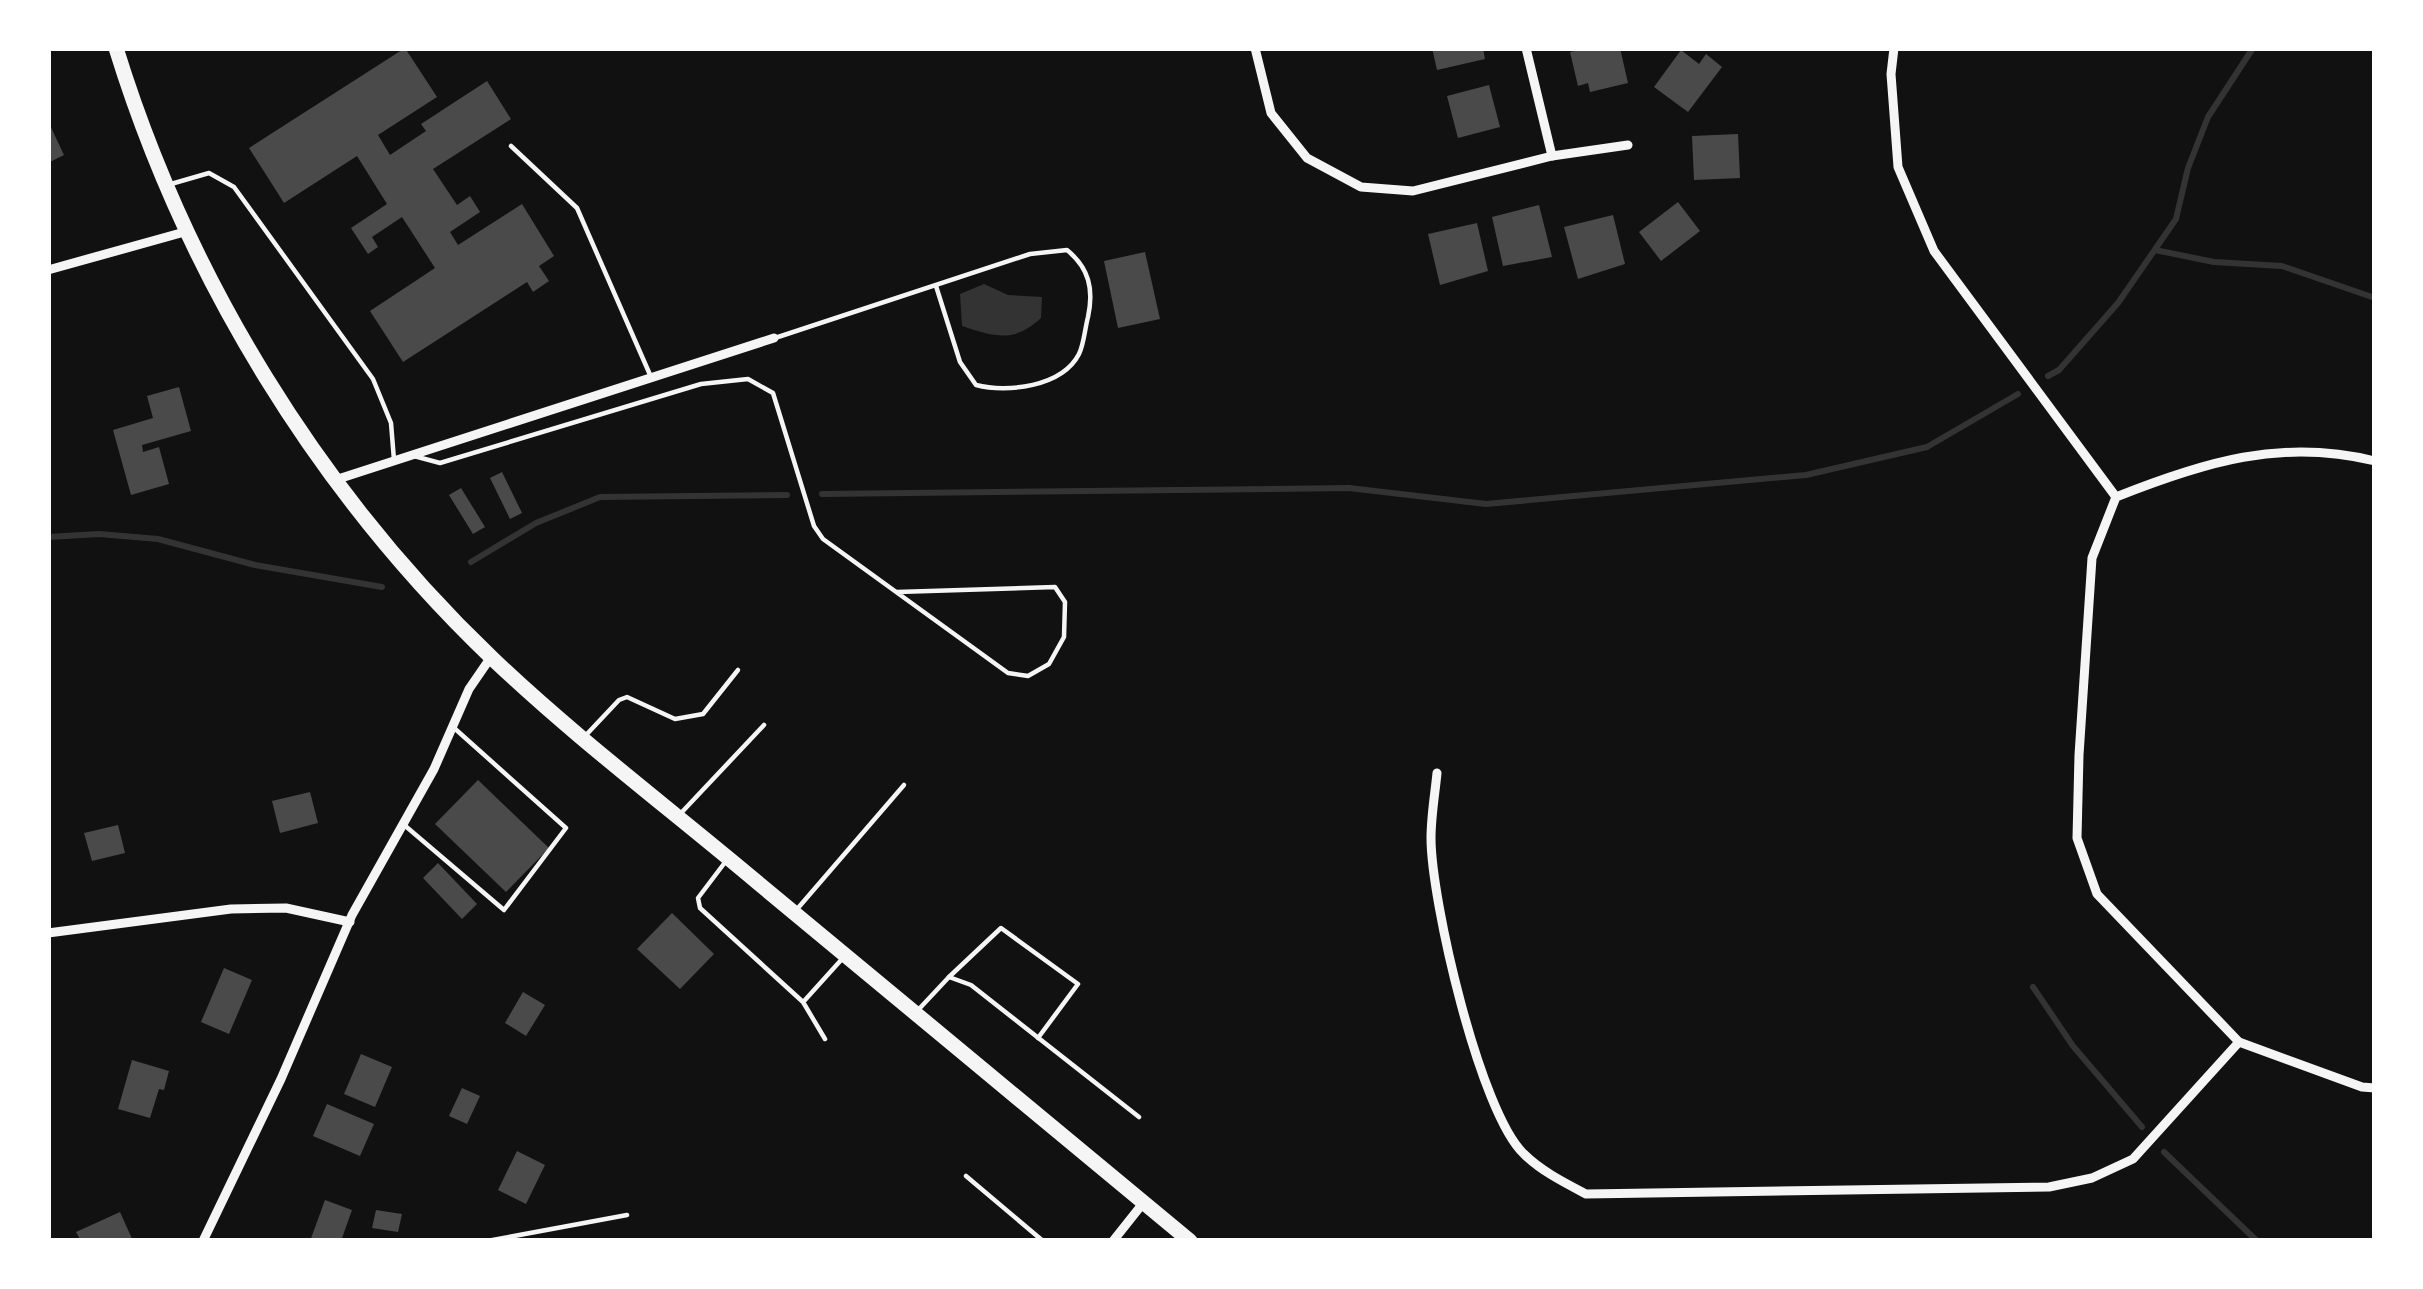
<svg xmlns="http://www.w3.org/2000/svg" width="2423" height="1289" font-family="Spectral,serif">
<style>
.water{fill:#333}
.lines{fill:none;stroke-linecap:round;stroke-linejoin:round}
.stream{stroke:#333;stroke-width:6}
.building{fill:#4a4a4a}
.service{stroke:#f5f5f5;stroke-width:4.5}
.minor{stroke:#f5f5f5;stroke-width:9}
.primary{stroke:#f5f5f5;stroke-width:15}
</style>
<rect width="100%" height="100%" fill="#111"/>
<!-- water -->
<path class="water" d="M984 284 1008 295 1042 297 1041 318C1014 343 995 337 962 326L960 294Z"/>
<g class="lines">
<!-- stream -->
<g class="stream">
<polyline points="2155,250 2214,262 2282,266 2375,298"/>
<polyline points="2048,376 2059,370 2118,303 2176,219 2188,168 2208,117 2253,48"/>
<polyline points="822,494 1349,488 1486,504 1806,475 1927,447 2018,394"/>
<polyline points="48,537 99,534 158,539 255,565 382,587"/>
<polyline points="471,562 536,523 600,497 787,495"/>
<polyline points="2033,987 2073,1046 2142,1127"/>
<polyline points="2164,1152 2257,1241"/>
</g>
</g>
<!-- building -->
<g class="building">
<polygon points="405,48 437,97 378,135 390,155 426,131 421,124 487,81 511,119 433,169 457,205 470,196 480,212 450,232 458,245 522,204 554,256 539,266 549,281 533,292 527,282 403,362 370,311 435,268 402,217 372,237 378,247 368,254 351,228 387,204 357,156 284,203 249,148"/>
<polygon points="1432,48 1483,48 1485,59 1437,70"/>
<polygon points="1588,48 1620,48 1628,83 1590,92 1588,83 1578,86 1570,52"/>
<polygon points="1681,50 1699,64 1706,54 1722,67 1688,112 1654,87"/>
<polygon points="1489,85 1500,127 1458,138 1447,96"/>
<polygon points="48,121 64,155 48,163"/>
<polygon points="1738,134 1740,178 1694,180 1692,136"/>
<polygon points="1678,202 1700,231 1661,261 1639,232"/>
<polygon points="1539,205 1552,257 1503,266 1492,217"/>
<polygon points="1613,215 1625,264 1578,279 1564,227"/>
<polygon points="1477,223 1488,271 1440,285 1428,234"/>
<polygon points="1145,252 1160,319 1118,328 1104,261"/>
<polygon points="179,387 191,431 142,445 143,452 159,447 169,484 131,495 113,430 153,418 147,396"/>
<polygon points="502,472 522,513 510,519 490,478"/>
<polygon points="461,488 485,527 473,534 449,495"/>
<polygon points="478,780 549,848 506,892 435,824"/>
<polygon points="310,792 318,823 280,833 272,801"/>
<polygon points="118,825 125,853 92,861 84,833"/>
<polygon points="438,863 477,904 462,919 423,878"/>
<polygon points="672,913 714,954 680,989 637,949"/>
<polygon points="224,968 252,980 229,1034 201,1022"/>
<polygon points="523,992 545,1005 526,1036 505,1023"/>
<polygon points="361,1054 392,1067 375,1107 344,1094"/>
<polygon points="132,1060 169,1071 164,1090 159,1089 150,1118 118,1109"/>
<polygon points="462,1088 480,1096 467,1124 449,1116"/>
<polygon points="327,1104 374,1124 360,1156 313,1136"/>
<polygon points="517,1151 545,1165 526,1204 498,1190"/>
<polygon points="325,1200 352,1210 341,1241 310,1241"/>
<polygon points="376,1210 402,1214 398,1232 372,1228"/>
<polygon points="120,1212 133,1241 81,1241 76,1232"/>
</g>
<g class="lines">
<!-- service -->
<g class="service">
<polyline points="511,146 577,208 651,377"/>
<polyline points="171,184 209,173 234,187 373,379 391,423 394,460"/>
<path d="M775 338 1030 254 1067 250C1089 268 1094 289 1088 317 1085 328 1084 344 1079 354 1062 387 1007 393 976 385L960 362 936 286"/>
<polyline points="414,456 440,463 701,384 748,379 773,393 814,526 823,539 1008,673 1028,676 1049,664 1064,637 1065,602 1055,587 897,592"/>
<polyline points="587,734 619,700 627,697 675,719 703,714 738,670"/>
<polyline points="682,812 764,725"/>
<polyline points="403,824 504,910 566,828 453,727"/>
<polyline points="726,861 698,898 700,908 803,1002 825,1039"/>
<polyline points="798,908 904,785"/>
<polyline points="949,977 1001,928 1078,984 1038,1038"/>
<polyline points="805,1000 842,959"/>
<polyline points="919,1009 949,977 971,985 1139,1117"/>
<polyline points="966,1176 1043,1241"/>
<polyline points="487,1241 627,1215"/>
</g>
<!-- minor -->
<g class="minor">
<polyline points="1255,48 1271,113 1307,158 1361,187 1413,191 1552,156 1628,145"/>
<polyline points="1526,48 1552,156"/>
<polyline points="1894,48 1891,74 1898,167 1934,251 2116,497"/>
<polyline points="48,270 188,231"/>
<path d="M2375 461C2281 438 2204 462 2116 497L2092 558 2079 755 2077 838 2097 894 2239 1042 2362 1087 2375 1088"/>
<polyline points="335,480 774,338"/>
<path d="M1437 773C1435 794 1431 816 1431 838 1431 900 1480 1113 1524 1154 1541 1171 1565 1183 1586 1194L2049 1187 2092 1178 2133 1159 2239 1042"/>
<polyline points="48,933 231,909 286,908 350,922"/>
<polyline points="203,1241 281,1079 352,915 434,769 469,689 491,657"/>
<polyline points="1113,1241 1144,1202"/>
</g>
<!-- primary -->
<path class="primary" d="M116 48C187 278 319 493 493 659 576 738 669 808 757 882 901 1002 1046 1121 1190 1241"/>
</g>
<!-- border -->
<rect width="2423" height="1289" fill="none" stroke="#ffffff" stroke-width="102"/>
</svg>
